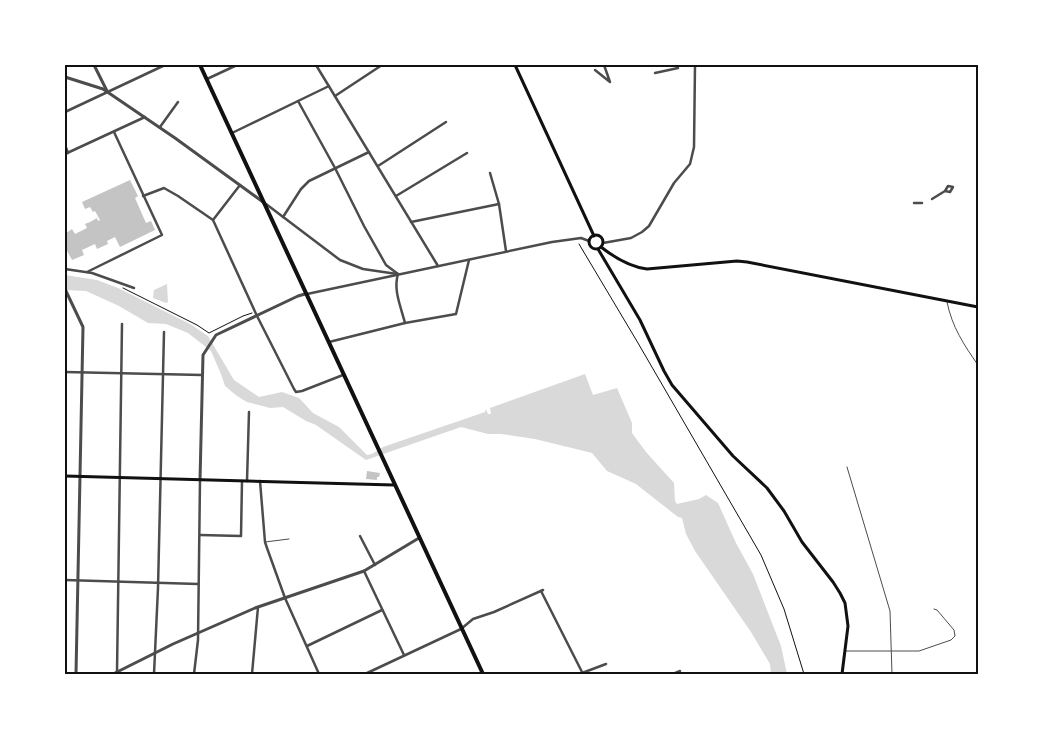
<svg xmlns="http://www.w3.org/2000/svg" width="1043" height="739" font-family="'Nunito Sans',sans-serif">
<style>
.water{fill:#d9d9d9}
.building{fill:#c4c4c4}
.lines{fill:none;stroke-linecap:round;stroke-linejoin:round}
.path{stroke:#111;stroke-width:1}
.service{stroke:#4c4c4c;stroke-width:1}
.minor{stroke:#4c4c4c;stroke-width:2.5}
.tertiary{stroke:#4c4c4c;stroke-width:3}
.secondary{stroke:#111;stroke-width:3}
.primary{stroke:#111;stroke-width:4}
.neatline{fill:none;stroke:#111;stroke-width:2}
</style>
<rect width="100%" height="100%" fill="#fff"/>
<!-- water -->
<g class="water">
<polygon points="65,275 97,280 118,288 190,324 208,336 234,380 259,397 282,392 299,398 313,413 339,427 367,455 372,454 383,447 485,412 486,409 488,414 491,414 490,408 585,374 593,395 617,388 632,423 632,433 646,452 674,483 675,501 677,504 699,499 706,495 718,503 736,543 753,574 781,646 787,674 771,674 770,664 751,632 695,551 686,534 682,518 678,517 636,484 607,471 592,453 535,439 501,434 488,434 461,427 366,460 316,425 306,421 283,407 270,408 247,402 237,396 225,386 221,374 211,351 188,333 166,324 148,323 119,306 86,291 65,290"/>
<polygon points="167,284 168,302 166,303 153,298 154,290"/>
</g>
<!-- building -->
<g class="building">
<polygon points="130,180 138,196 135,198 146,223 151,221 155,230 120,247 115,237 107,241 108,244 97,249 95,244 82,250 84,255 72,260 65,247 65,234 72,229 75,234 87,228 85,224 90,222 97,218 98,221 100,220 95,211 93,212 90,207 85,209 82,202"/>
<polygon points="367,471 380,473 379,477 377,477 377,480 366,479"/>
</g>
<g class="lines">
<!-- path -->
<g class="path">
<polyline points="579,244 638,343 761,555 784,609 804,674"/>
<polyline points="123,288 197,325 209,333 243,316 252,313"/>
</g>
<!-- service -->
<g class="service">
<polyline points="279,65 280,66"/>
<path d="M947 302C952 327 964 345 978 365"/>
<polyline points="847,467 890,611 892,674"/>
<polyline points="265,542 289,539"/>
<polyline points="845,651 919,651 951,640 955,636 954,630 937,610 934,609"/>
</g>
<!-- minor -->
<g class="minor">
<polyline points="316,65 438,266"/>
<polyline points="595,70 610,82 604,65"/>
<polyline points="655,73 678,68"/>
<polyline points="207,79 237,65"/>
<polyline points="335,96 382,65"/>
<polyline points="298,101 335,168 364,226 386,265 398,274"/>
<polyline points="65,112 165,65"/>
<polyline points="160,127 178,102"/>
<polyline points="232,133 329,86"/>
<polyline points="65,145 68,153"/>
<polyline points="65,154 145,117"/>
<polyline points="378,166 446,122"/>
<polyline points="490,173 499,204 506,251"/>
<polyline points="240,185 213,220 257,316 294,389 296,392 302,391 343,375"/>
<polyline points="143,196 164,188 178,196 213,220"/>
<polyline points="396,196 467,153"/>
<polyline points="932,199 945,191 950,192 953,187 948,186 945,191"/>
<polyline points="914,203 922,203"/>
<polyline points="266,204 340,260 363,269 397,274"/>
<polyline points="283,217 301,189 309,181 369,152"/>
<polyline points="411,222 499,204"/>
<polyline points="603,243 631,238 642,232 649,226 674,183 690,164 694,147 695,65"/>
<polyline points="65,269 92,273 134,288"/>
<polyline points="87,272 162,235 114,132"/>
<path d="M398 274C393 290 401 307 405 323"/>
<polyline points="307,294 552,242 581,238 589,241"/>
<polyline points="329,342 405,323 456,314 469,260"/>
<polyline points="65,372 202,375"/>
<polyline points="247,481 249,412"/>
<polyline points="260,481 265,542 267,548 285,598 319,674"/>
<polyline points="200,535 241,536 242,481"/>
<polyline points="360,536 375,565"/>
<polyline points="364,571 404,655"/>
<polyline points="65,580 198,584"/>
<polyline points="541,591 583,674"/>
<polyline points="307,646 382,610"/>
<polyline points="117,672 122,324"/>
<polyline points="582,673 606,664"/>
<polyline points="154,674 158,588 164,332"/>
<polyline points="194,674 198,640 200,480"/>
<polyline points="252,674 258,607"/>
<polyline points="365,674 461,629 473,619 494,612 543,590"/>
<polyline points="673,674 680,671"/>
</g>
<!-- tertiary -->
<g class="tertiary">
<polyline points="94,65 107,91"/>
<polyline points="65,77 103,89 175,138 263,202"/>
<polyline points="65,289 83,327 76,674"/>
<polyline points="200,480 203,355 216,335 298,296 305,294"/>
<polyline points="113,674 173,644 255,608 364,571 419,538"/>
</g>
<!-- secondary -->
<g class="secondary">
<polyline points="515,65 594,236"/>
<circle cx="596" cy="242" r="7"/>
<path d="M601 247C615 258 630 267 647 269L737 261 747 262 978 307"/>
<polyline points="598,249 640,320 664,371 672,385 733,456 767,488 784,511 802,542 833,582 840,593 845,603 848,626 842,674"/>
<polyline points="65,476 394,485"/>
</g>
<!-- primary -->
<polyline class="primary" points="200,65 483,674"/>
</g>
<!-- border -->
<rect width="1043" height="739" fill="none" stroke="#ffffff" stroke-width="132"/>
<rect x="66" y="66" width="911" height="607" class="neatline"/>
</svg>
